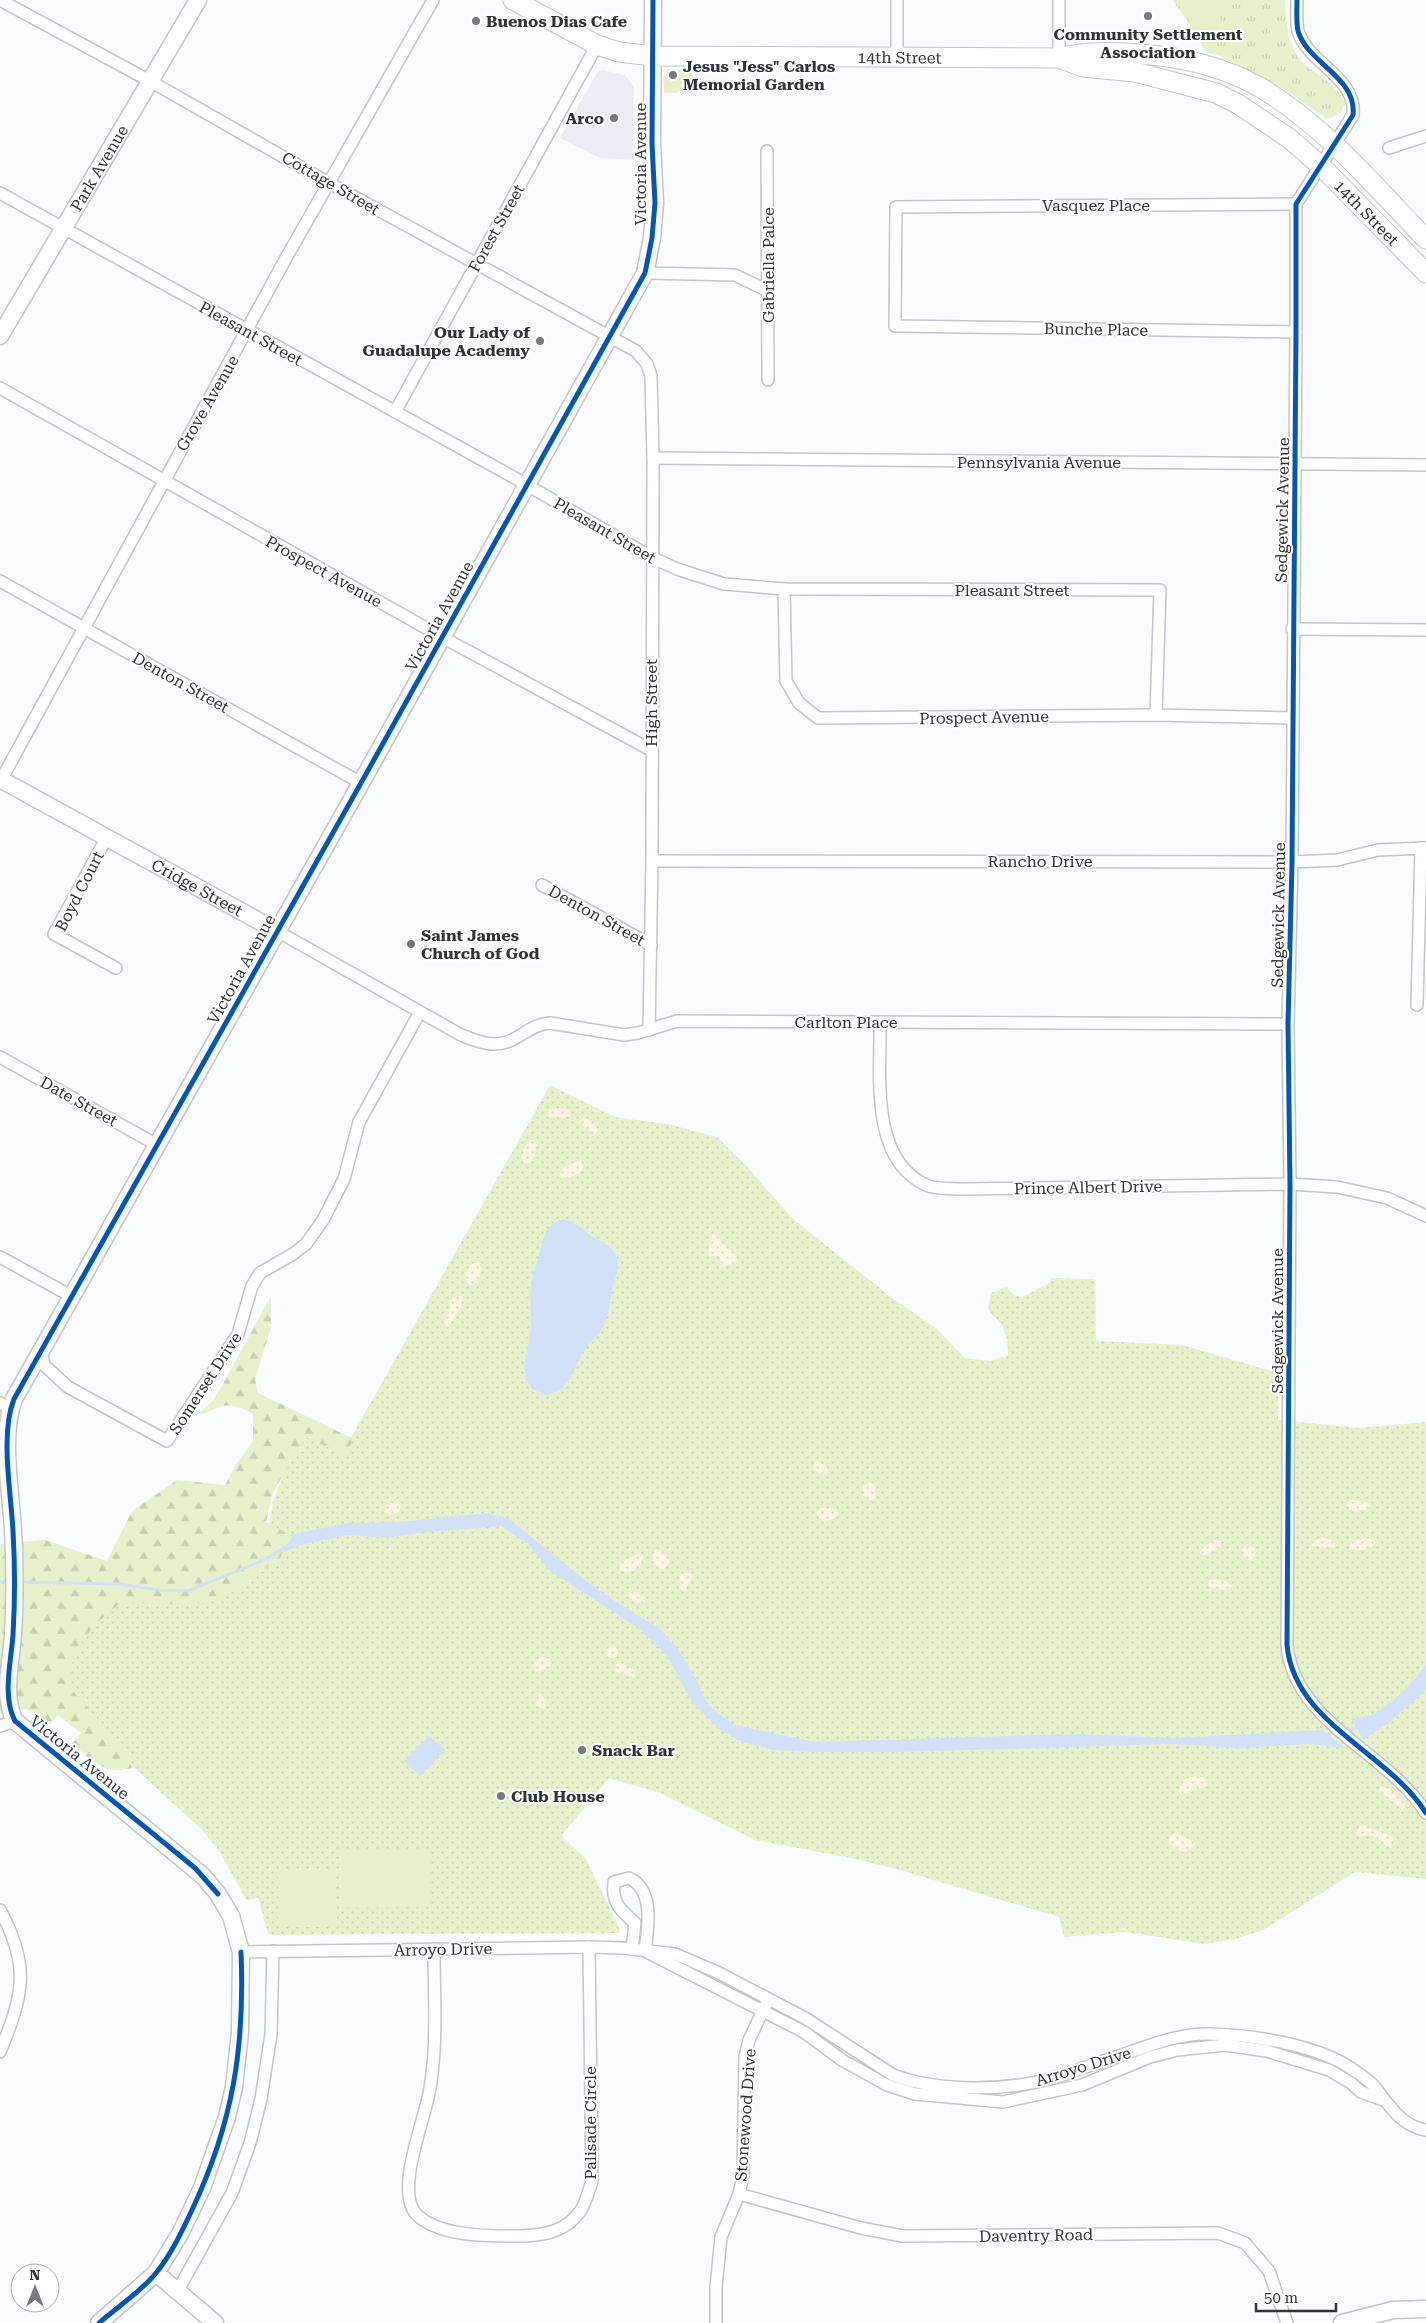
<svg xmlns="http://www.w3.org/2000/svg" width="1426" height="2323" font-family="'Roboto Serif',serif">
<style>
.commercial{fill:#ececf5}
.grass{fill:url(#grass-dots)}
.forest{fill:url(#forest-firs)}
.sand{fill:url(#sand-dots)}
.park{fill:url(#park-tufts)}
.garden{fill:#e7f2cd}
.water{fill:#d3e1f8}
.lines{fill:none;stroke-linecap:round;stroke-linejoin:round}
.stream{stroke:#d3e1f8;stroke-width:3}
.street-casing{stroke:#c3c5c8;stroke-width:14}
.secondary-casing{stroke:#c3c5c8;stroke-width:19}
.primary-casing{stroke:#c3c5c8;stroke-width:21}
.street{stroke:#fefeff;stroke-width:11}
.secondary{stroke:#fefeff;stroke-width:16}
.primary{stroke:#fefeff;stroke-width:19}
.cycleway-casing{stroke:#fff;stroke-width:8}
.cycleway{stroke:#0057b8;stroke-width:5}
.poi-dot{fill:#777a7d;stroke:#fff;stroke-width:2}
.labels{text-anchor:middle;stroke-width:4;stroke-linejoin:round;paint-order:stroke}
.poi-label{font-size:16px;font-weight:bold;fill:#313438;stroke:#fff;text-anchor:start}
.street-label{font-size:16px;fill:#313438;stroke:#fff}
</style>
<defs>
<pattern id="grass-dots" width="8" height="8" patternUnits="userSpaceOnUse" patternTransform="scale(1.25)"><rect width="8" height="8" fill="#e7f2cd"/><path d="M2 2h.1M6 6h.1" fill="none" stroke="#c7d0b1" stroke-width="1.8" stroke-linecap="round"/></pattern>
<pattern id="forest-firs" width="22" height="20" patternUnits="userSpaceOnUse" patternTransform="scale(1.25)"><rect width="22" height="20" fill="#e7f2cd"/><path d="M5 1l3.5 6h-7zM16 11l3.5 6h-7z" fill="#c7d0b1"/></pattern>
<pattern id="sand-dots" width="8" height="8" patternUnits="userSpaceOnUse" patternTransform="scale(1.25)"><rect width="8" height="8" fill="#faf6e2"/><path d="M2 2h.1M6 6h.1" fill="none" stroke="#d7d4c3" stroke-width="1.8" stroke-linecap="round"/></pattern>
<pattern id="park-tufts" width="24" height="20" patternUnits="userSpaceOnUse" patternTransform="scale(1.25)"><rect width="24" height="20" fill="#e7f2cd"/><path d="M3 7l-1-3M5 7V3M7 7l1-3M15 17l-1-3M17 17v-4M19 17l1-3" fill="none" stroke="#c7d0b1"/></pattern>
</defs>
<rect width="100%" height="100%" fill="#f9fbfe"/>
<!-- commercial -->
<polygon class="commercial" points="602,70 625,75 634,87 633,153 637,160 600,158 560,138 597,73"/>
<!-- grass -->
<path class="grass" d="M550 1085 615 1117 672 1125 717 1137 748 1168 792 1218 892 1298 937 1329 965 1358 990 1361 1008 1355C1008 1344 1007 1334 1001 1324 990 1309 985 1317 991 1293L1006 1287 1014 1295 1022 1297 1049 1283 1051 1278 1095 1279 1096 1341 1182 1345 1279 1373 1278 1420 1358 1428 1426 1422V1879L1355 1872 1263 1930 1235 1939 1204 1944 1125 1932 1064 1937 1059 1917 896 1869 846 1857 755 1840 660 1793 609 1778 561 1836 586 1859 620 1930 618 1933 270 1935 267 1931 258 1897 247 1901 218 1849 201 1829 32 1674 25 1567 264 1555 273 1502 305 1418 349 1441Z"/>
<!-- forest -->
<path class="forest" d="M271 1296V1327L255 1380 258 1393 354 1439 345 1455 306 1437 272 1494 266 1522 292 1536 279 1560 256 1573 247 1584 223 1597 202 1603 182 1605 134 1602 130 1607 118 1605 97 1623 82 1641 70 1667 71 1689 96 1717 104 1731 129 1757 134 1767C106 1777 93 1761 72 1744L81 1733 58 1715 50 1724 27 1709 0 1711V1544L45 1540 107 1561 132 1511 177 1480 225 1485 237 1463 253 1441V1414C243 1408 231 1403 219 1407 210 1410 206 1415 197 1414L212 1402 223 1384Z"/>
<!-- sand -->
<g class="sand">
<polygon points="556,1108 569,1110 570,1117 547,1117 548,1111"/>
<polygon points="584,1118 592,1122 598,1129 597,1132 594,1134 582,1125 580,1120"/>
<path d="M533 1140 537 1145 534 1156 529 1163H524L521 1157C523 1150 526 1142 533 1140Z"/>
<path d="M581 1161 584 1164 582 1171 567 1179 560 1177C560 1168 572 1162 581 1161Z"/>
<path d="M715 1234 718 1235C723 1248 735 1250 738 1261L720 1268 721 1262 719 1256H709L708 1248 712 1235Z"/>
<path d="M474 1263H479L482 1269 477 1282 471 1286 466 1281C466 1273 466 1267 474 1263Z"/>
<polygon points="457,1296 462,1296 464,1301 448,1328 445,1326 444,1321 450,1312 451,1300"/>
<polygon points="816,1461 828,1467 829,1473 824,1475 814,1470 813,1465"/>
<polygon points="869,1482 875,1484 875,1499 870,1500 863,1495 863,1486"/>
<polygon points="1350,1500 1367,1502 1371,1506 1367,1509 1354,1511 1347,1507 1347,1503"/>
<polygon points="396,1501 401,1505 399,1512 389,1515 385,1513 386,1505"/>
<polygon points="822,1508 835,1509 839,1514 831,1520 823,1521 816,1514 817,1511"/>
<polygon points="1325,1537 1335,1543 1335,1548 1312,1546 1312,1542"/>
<path d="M1366 1538 1374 1540 1376 1543C1369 1551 1359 1551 1350 1549L1351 1542Z"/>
<polygon points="1214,1540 1221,1541 1221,1547 1212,1551 1208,1555 1201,1555 1200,1551"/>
<polygon points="1249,1546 1253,1547 1256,1552 1251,1561 1244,1557 1241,1549"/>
<path d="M655 1550C663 1550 669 1555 669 1563L664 1569 658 1568 654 1564 653 1554Z"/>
<path d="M640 1553 643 1555C643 1567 631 1576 620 1570V1563Z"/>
<polygon points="683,1573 694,1574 685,1591 681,1590 679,1576"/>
<polygon points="1211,1579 1227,1581 1233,1587 1225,1590 1209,1587 1208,1583"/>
<polygon points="632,1591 644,1597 645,1601 643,1604 637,1603 629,1597 628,1593"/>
<circle cx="612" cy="1652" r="6"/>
<polygon points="541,1657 550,1658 551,1666 535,1672 533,1663"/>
<polygon points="621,1663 634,1670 636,1678 615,1671 616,1664"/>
<polygon points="537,1694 542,1695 546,1701 544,1709 536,1705"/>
<path d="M1190 1777H1203L1206 1780V1786L1181 1795 1179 1793C1180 1785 1181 1780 1190 1777Z"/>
<polygon points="1380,1787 1390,1789 1405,1804 1405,1808 1402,1810 1380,1791"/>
<path d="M1363 1825 1389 1835 1394 1839 1391 1846H1386C1378 1837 1372 1833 1360 1837L1356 1833 1358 1828Z"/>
<polygon points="1177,1833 1195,1843 1195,1846 1184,1853 1172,1846 1169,1840 1171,1835"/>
</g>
<!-- park -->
<path class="park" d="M1173 0H1285C1286 21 1288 51 1306 66 1321 77 1337 86 1345 103L1340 114 1327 119 1285 90 1220 56 1206 52Z"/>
<!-- garden -->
<g class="garden">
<polygon points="1179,0 1207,0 1222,21 1200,36 1177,2"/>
<polygon points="671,70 691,70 691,83 677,93 664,93 663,78 667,72"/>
<polygon points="429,1849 430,1907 340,1908 340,1850"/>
<polygon points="278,1870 336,1870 337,1927 278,1927"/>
</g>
<!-- water -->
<g class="water">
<path d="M565 1219C576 1223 581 1228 590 1235 596 1240 605 1242 610 1247 625 1263 615 1275 612 1290 609 1303 610 1315 603 1327 598 1336 589 1342 584 1351 572 1369 571 1391 546 1395L532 1389 526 1379 524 1366 531 1328 530 1295 533 1274 546 1231 553 1223Z"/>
<polygon points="488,1513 509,1519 590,1584 633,1613 658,1627 678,1649 696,1679 708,1705 734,1725 815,1742 1075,1734 1175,1738 1322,1730 1345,1748 1309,1744 1239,1748 1173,1744 898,1752 815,1752 774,1750 742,1742 720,1730 692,1702 666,1654 637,1627 550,1571 528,1544 501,1526 417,1533 387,1538 348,1535 305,1544 283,1552 292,1537 289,1535 348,1523 399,1522"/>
<path d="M1426 1665V1689L1424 1692 1391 1721 1363 1740 1351 1718C1379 1722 1410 1685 1426 1665Z"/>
<polygon points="429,1736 445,1750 420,1776 404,1761"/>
</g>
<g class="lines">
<!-- stream -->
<g class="stream">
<polyline points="0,1582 9,1582"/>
<polyline points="20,1582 118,1584 158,1590 188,1591 264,1560 290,1544"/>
<polyline points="1344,1731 1360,1727"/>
<polyline points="1324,1735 1338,1732"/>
</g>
<!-- street casing -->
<g class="street-casing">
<g id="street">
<polyline points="0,0 150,81 329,183 636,351 647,364 651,376 653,458 652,861 649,1030"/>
<path d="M1297 0C1297 10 1296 21 1298 31 1308 64 1357 77 1353 115L1296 204V332L1292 862 1288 1024 1290 1184 1287 1645C1294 1723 1388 1752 1426 1813"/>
<polyline points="897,57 897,0"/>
<polyline points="1059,58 1059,0"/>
<polyline points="1389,148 1426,136"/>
<polyline points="767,151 768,380"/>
<polyline points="0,193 515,478 651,557 677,569 724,584 784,589 1160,590 1156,715"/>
<polyline points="1296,204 896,207 895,326 1296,332"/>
<polyline points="645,273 735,275 768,291"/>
<polyline points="0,388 442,637 651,750"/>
<polyline points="395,412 597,45"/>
<polyline points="653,458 1426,465"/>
<polyline points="0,581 361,783"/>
<polyline points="784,589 786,681 799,703 818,718 1156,715 1292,718"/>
<polyline points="1292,629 1426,630"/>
<polyline points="0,782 286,258 433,0"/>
<polyline points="106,839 54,934 116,968"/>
<polyline points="652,861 1292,862 1337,860 1378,850 1426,848"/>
<polyline points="542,885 651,945"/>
<path d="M277 931 461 1035C479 1042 495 1049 514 1039 527 1032 535 1024 550 1023L624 1035 638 1033 677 1021 1288 1024"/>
<polyline points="1417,1005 1421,848"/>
<path d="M880 1022C881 1074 869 1159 926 1185 936 1190 953 1188 964 1189L1290 1184 1337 1187 1387 1198 1426 1216"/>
<polyline points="0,1057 157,1145"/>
<polyline points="0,1257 71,1296"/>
<polyline points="41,1351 44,1365 68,1387 167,1441 238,1334 252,1286 260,1273 293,1254 306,1244 323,1220 344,1179 359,1122 420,1012"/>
<polyline points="0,1403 9,1408"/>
<polyline points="0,1726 15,1721"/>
<path d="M0 1910C31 1967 23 1995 0 2052"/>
<path d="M434 1949C434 1983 436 2018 434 2052 433 2065 432 2080 429 2093 424 2122 395 2191 416 2214 439 2237 489 2236 518 2236 542 2236 567 2232 581 2210 586 2202 589 2190 592 2181L589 1947"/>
<path d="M632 1949 635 1923C621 1911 611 1902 614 1882L629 1878C655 1890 648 1928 645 1951"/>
<path d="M241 1952 589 1947 623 1948 675 1954 719 1973 805 2018 893 2075C939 2092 1003 2091 1050 2079 1073 2072 1096 2063 1119 2056 1148 2046 1178 2033 1210 2034 1253 2035 1320 2045 1355 2071 1361 2075 1368 2080 1373 2085 1388 2103 1400 2126 1426 2130"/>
<polyline points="649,1953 804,2032 842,2060 887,2085 915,2094 1003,2102 1082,2085 1150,2057 1177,2050 1225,2045 1267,2051 1329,2070 1351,2083 1361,2092 1383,2100"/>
<polyline points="739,2194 861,2228 903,2236 1218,2233 1245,2243 1269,2271 1287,2323"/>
<polyline points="177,2292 232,2193 250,2143 261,2099 271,2034 273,1951"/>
<polyline points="716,2323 716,2287 721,2237 739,2194 743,2175 745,2057 749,2040 766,2004"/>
</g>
</g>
<!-- secondary casing -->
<g class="secondary-casing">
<g id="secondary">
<path id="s1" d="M0 336 198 0"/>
<path id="s2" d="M0 779 277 931"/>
<polyline points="156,2273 215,2323"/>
<path d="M99 2323 156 2273 180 2234 202 2188 227 2117 234 2087 240 2032 241 1952 231 1916 218 1894 203 1876 15 1721C2 1697 11 1662 13 1635 15 1601 15 1565 13 1531 11 1492 0 1434 14 1399L361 783 645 273 652 238 655 203 652 144 653 0"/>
<polyline points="1342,2323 1393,2310 1426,2309"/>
</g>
</g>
<!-- primary casing -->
<g class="primary-casing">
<g id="primary">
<path id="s3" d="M513 0 597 45 619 52 653 56 1059 58C1085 51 1111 52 1138 54 1179 56 1225 67 1261 88 1325 126 1375 187 1426 239"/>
<path id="s4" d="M1059 58 1083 67 1135 72 1216 93 1238 104 1290 139 1321 166 1426 273"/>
</g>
</g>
<!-- street -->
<use href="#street" class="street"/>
<!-- secondary -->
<use href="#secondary" class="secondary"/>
<!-- primary -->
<use href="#primary" class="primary"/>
<!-- cycleway casing -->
<g class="cycleway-casing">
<g id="cycleway">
<path d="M1297 0C1297 10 1296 21 1298 31 1308 64 1357 77 1353 115L1296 204V332L1292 862 1288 1024 1290 1184 1287 1645C1294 1723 1388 1752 1426 1813"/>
<path d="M218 1894 195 1868 15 1721C2 1697 11 1662 13 1635 15 1601 15 1565 13 1531 11 1492 0 1434 14 1399L361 783 645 273 652 238 655 203 652 144 653 0"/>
<path d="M99 2323C116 2308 143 2290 156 2273 171 2255 182 2231 192 2210 233 2123 245 2047 241 1952"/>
</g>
</g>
<!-- cycleway -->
<use href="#cycleway" class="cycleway"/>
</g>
<!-- markers -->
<g class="poi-dot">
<circle cx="1148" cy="16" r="5"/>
<circle cx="476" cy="21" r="5"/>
<circle cx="673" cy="75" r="5"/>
<circle cx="614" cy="118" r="5"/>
<circle cx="540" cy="341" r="5"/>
<circle cx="411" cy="944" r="5"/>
<circle cx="582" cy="1750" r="5"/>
<circle cx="501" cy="1796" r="5"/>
</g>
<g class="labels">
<!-- poi labels -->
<g class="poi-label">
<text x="486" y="27">Buenos Dias Cafe</text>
<text x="1148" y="40" text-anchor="middle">Community Settlement<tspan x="1148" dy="18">Association</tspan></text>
<text x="683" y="72">Jesus "Jess" Carlos<tspan x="683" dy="18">Memorial Garden</tspan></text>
<text x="604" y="124" text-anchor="end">Arco</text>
<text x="530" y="338" text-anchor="end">Our Lady of<tspan x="530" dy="18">Guadalupe Academy</tspan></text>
<text x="421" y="941">Saint James<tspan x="421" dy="18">Church of God</tspan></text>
<text x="592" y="1756">Snack Bar</text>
<text x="511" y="1802">Club House</text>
</g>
<!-- street labels -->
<g class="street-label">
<text dy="6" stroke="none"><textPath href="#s3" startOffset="399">14th Street</textPath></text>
<text transform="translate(640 164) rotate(-90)" y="6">Victoria Avenue</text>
<text dy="6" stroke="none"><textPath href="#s1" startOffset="195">Park Avenue</textPath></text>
<text transform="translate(331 183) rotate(30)" y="6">Cottage Street</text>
<text x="1096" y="211">Vasquez Place</text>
<text dy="6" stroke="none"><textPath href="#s4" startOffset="355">14th Street</textPath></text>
<text transform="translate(496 228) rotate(-61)" y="6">Forest Street</text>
<text transform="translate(768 265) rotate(-90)" y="6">Gabriella Palce</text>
<text transform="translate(1096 329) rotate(1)" y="6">Bunche Place</text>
<text transform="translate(251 333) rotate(29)" y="6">Pleasant Street</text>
<text transform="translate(207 403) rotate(-60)" y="6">Grove Avenue</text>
<text x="1039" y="468">Pennsylvania Avenue</text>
<text transform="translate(1282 510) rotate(-89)" y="6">Sedgewick Avenue</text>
<text transform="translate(605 530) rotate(30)" y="6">Pleasant Street</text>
<text transform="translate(324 571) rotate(29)" y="6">Prospect Avenue</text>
<text x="1012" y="596">Pleasant Street</text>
<text transform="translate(439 616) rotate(-61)" y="6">Victoria Avenue</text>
<text transform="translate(181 682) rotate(29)" y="6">Denton Street</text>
<text transform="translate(651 703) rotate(-90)" y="6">High Street</text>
<text transform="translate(984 717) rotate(-1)" y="6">Prospect Avenue</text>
<text x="1040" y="867">Rancho Drive</text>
<text dy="6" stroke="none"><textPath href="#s2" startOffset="225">Cridge Street</textPath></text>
<text transform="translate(79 891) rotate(-63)" y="6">Boyd Court</text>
<text transform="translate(597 915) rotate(29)" y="6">Denton Street</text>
<text transform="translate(1278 915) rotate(-89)" y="6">Sedgewick Avenue</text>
<text transform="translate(241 969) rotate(-61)" y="6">Victoria Avenue</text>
<text x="846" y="1028">Carlton Place</text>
<text transform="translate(79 1101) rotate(29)" y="6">Date Street</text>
<text transform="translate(1088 1187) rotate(-1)" y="6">Prince Albert Drive</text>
<text transform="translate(1277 1321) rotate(-90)" y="6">Sedgewick Avenue</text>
<text transform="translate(205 1383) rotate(-57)" y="6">Somerset Drive</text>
<text transform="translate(80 1757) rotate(39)" y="6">Victoria Avenue</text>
<text transform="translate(443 1949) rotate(-1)" y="6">Arroyo Drive</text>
<text transform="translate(1083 2066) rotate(-17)" y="6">Arroyo Drive</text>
<text transform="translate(745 2115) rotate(-86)" y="6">Stonewood Drive</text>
<text transform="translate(590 2123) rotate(-90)" y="6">Palisade Circle</text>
<text transform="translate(1036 2235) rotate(-1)" y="6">Daventry Road</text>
</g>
</g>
<!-- north arrow -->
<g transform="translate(35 2288)"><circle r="24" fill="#ffffff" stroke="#adaeaf"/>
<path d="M0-4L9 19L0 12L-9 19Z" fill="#777a7d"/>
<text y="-8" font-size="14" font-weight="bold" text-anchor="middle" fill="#313438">N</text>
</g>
<!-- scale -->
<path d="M1256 2303v8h80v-8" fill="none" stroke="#313438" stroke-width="2.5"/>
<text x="1264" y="2303" font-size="15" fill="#313438" stroke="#ffffff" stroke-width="4" paint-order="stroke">50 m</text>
</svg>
